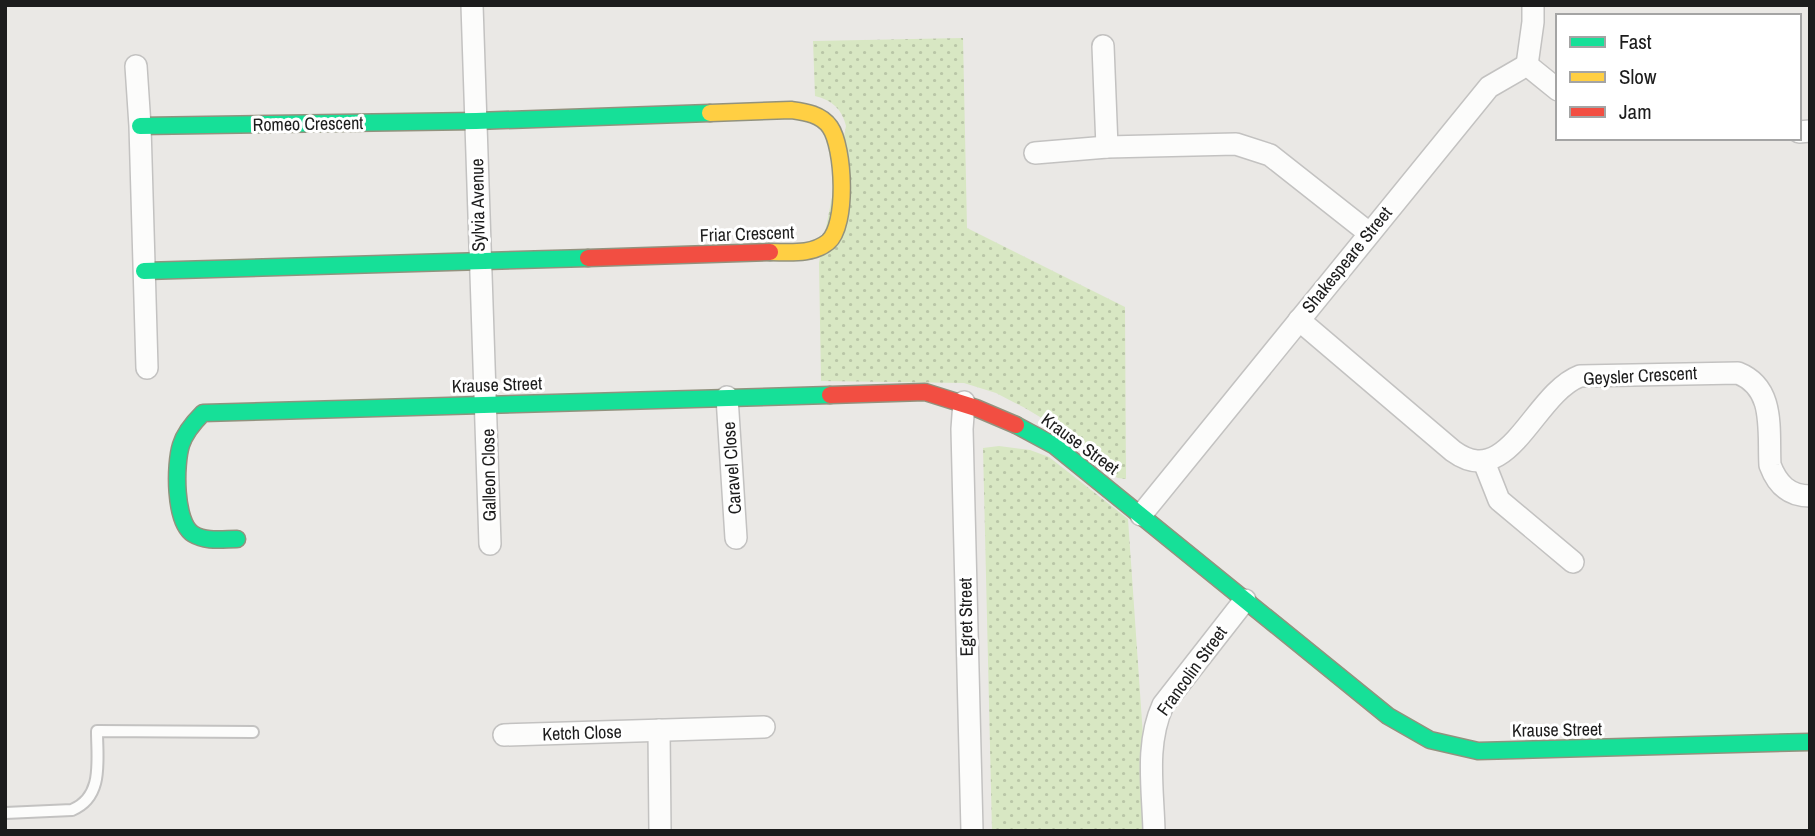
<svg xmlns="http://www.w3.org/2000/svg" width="1815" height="836" font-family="'Archivo Narrow',sans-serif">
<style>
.grass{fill:url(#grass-dots)}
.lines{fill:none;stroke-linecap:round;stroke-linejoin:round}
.lane-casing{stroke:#c3c2c1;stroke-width:14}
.street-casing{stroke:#c3c2c1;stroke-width:24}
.fast-casing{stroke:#92927e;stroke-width:19}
.slow-casing{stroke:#92927e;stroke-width:19}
.jam-casing{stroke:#92927e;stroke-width:19}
.lane{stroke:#fcfcfb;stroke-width:10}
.street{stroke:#fcfcfb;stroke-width:21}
.fast{stroke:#16e098;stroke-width:16}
.slow{stroke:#ffcf43;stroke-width:16}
.jam{stroke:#f24e42;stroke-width:16}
.labels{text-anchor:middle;stroke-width:6;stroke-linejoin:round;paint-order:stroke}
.street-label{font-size:18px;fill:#1c1c1c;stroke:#fff}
</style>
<defs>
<pattern id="grass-dots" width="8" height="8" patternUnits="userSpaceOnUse" patternTransform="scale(1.75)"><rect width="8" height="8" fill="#d8e7c3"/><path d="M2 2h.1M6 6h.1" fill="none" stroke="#b9c6a7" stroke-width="1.8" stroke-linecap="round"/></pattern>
</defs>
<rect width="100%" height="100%" fill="#eae8e5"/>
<!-- grass -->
<g class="grass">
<path d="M963 38 967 228 1125 307 1126 479 1118 478 1107 473 1055 426 1025 408 996 393 964 383 821 381 819 263 846 126C842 109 832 100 815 96L813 41Z"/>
<polygon points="999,446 1030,450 1049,457 1128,519 1143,736 1145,831 992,831 983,448"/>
</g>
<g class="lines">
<!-- lane casing -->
<g class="lane-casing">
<path id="lane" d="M5 813 72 810C104 797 97 760 97 731L253 732"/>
</g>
<!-- street casing -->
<g class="street-casing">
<g id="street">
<polyline points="472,5 490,544"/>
<polyline points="1103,46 1107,147"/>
<polyline points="1527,65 1533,22 1533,5"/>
<polyline points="1527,65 1558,90"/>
<polyline points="136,66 140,126 147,368"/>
<polyline points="1799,132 1810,131"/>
<polyline points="1035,153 1107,147 1236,144 1270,155 1369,233"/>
<path d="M1299 320 1453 451C1509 492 1533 394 1580 376L1738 373C1776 388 1768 431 1770 465 1777 484 1789 496 1810 496"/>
<polyline points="727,397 736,538"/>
<polyline points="964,402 962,429 972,831"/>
<polyline points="1484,462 1499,500 1573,562"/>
<polyline points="1141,515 1489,87 1527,65"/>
<polyline points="659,730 660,831"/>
<polyline points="504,735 764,727"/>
<path d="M1154 831C1153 789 1145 744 1163 705L1245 600"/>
</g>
</g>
<!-- fast casing -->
<g class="fast-casing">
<g id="fast">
<polyline points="140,126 476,121 710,113"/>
<polyline points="144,271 588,258"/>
<polyline points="1016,425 1055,446 1388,716 1430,740 1478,751 1810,742"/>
<path d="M237 539C223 539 206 542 193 534 174 522 175 464 181 445 185 432 194 422 203 413L830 395"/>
</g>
</g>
<!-- slow casing -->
<g class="slow-casing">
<path id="slow" d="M710 113 791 110C805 112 821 114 830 127 844 147 848 225 828 242 812 255 790 252 770 252"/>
</g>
<!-- jam casing -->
<g class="jam-casing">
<g id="jam">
<polyline points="588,258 770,252"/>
<polyline points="830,395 925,392 976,408 1016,425"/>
</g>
</g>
<!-- lane -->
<use href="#lane" class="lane"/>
<!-- street -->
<use href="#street" class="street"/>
<!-- fast -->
<use href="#fast" class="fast"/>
<!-- slow -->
<use href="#slow" class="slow"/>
<!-- jam -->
<use href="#jam" class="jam"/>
</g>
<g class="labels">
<!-- street labels -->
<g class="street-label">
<text transform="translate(308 124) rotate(-1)" y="6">Romeo Crescent</text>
<text transform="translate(478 205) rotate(-91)" y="6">Sylvia Avenue</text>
<text transform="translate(747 234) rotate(-2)" y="6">Friar Crescent</text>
<text transform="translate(1347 260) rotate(-51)" y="6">Shakespeare Street</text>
<text transform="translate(1640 376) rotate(-3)" y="6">Geysler Crescent</text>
<text transform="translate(497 385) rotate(-2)" y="6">Krause Street</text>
<text transform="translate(1080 444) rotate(36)" y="6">Krause Street</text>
<text transform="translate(732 468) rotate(-94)" y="6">Caravel Close</text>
<text transform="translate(489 475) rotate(-91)" y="6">Galleon Close</text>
<text transform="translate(966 617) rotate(-91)" y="6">Egret Street</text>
<text transform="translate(1192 671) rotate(-54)" y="6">Francolin Street</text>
<text transform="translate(1557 730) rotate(-1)" y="6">Krause Street</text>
<text transform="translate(582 733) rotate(-2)" y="6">Ketch Close</text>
</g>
</g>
<!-- border -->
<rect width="1815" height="836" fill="none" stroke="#1c1c1c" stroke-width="14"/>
<!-- legend -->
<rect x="1556" y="14" width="245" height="126" fill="#ffffff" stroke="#a4a4a4" stroke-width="2"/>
<rect x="1570" y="37" width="35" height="10" fill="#16e098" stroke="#a4a4a4" stroke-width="2"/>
<text x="1619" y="49" font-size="21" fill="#1c1c1c">Fast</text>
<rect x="1570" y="72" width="35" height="10" fill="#ffcf43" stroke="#a4a4a4" stroke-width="2"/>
<text x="1619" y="84" font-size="21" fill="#1c1c1c">Slow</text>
<rect x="1570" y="107" width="35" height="10" fill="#f24e42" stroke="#a4a4a4" stroke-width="2"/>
<text x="1619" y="119" font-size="21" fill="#1c1c1c">Jam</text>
</svg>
